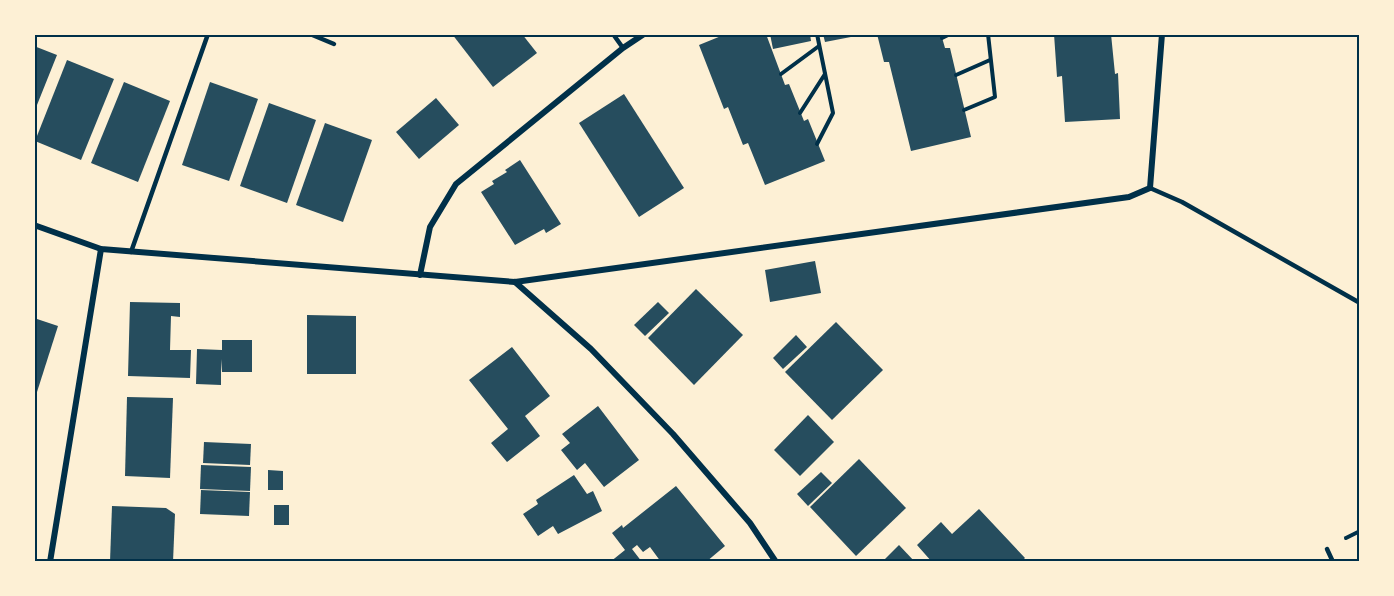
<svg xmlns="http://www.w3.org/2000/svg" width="1394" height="596" font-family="Cabin,sans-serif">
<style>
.building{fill:#264d5e}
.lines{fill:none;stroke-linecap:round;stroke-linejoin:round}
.path{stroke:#003049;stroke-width:4}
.service{stroke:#003049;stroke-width:4.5}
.minor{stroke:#003049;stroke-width:6}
.neatline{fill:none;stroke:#003049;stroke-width:2}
</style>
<rect width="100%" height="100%" fill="#fdf0d5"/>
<!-- building -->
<g class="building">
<polygon points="452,34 522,34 537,53 493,87"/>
<polygon points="726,34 766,34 785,85 789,84 804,121 808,119 825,161 765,185 748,143 743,145 728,107 724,109 699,45"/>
<polygon points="770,34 810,34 811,41 773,49"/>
<polygon points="823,34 856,34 856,36 825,42"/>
<polygon points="877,34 941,34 945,48 950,48 971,137 911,151 889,62 884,62"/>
<polygon points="1054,34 1111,34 1115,74 1118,73 1120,119 1065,122 1062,76 1057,77"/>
<polygon points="34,46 57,55 35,110 34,110"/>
<polygon points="67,60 114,79 81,160 35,141"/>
<polygon points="124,82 170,101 138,182 91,163"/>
<polygon points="210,82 258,99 229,181 182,165"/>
<polygon points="624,94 684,188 639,217 579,123"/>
<polygon points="436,98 459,125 419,159 396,132"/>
<polygon points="269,103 316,120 287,203 240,186"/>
<polygon points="325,123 372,140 343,222 296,205"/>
<polygon points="520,160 561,224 546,233 544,229 515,245 481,192 494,184 492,181 507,172 505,170"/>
<polygon points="815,261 821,293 770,302 765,270"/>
<polygon points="696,289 743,335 694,385 648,338"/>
<polygon points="130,302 180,303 180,317 171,316 170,350 191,350 190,378 128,376"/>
<polygon points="658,302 669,313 645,336 634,325"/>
<polygon points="307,315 356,316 356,374 307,374"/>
<polygon points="34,318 58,326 37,392 34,392"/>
<polygon points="836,322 883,370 832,420 785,372"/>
<polygon points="796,335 807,347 783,369 773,358"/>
<polygon points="222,340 252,340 252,372 222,372 221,359 221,385 196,384 197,349 222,350"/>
<polygon points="512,347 550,396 525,416 540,436 507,462 491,443 508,429 469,380"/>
<polygon points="127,397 173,398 170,478 125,476"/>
<polygon points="598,406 639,460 604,487 585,463 577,470 561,450 570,443 562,434"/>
<polygon points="808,415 834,442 800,476 774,450"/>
<polygon points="204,442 251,444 250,465 203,463"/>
<polygon points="859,459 906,508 856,556 810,507"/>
<polygon points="201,465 251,467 250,491 200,489"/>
<polygon points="268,470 283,471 283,490 268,490"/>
<polygon points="821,472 832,483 808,506 797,494"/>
<polygon points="574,475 587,494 593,491 602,511 558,534 553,526 538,536 523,514 538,504 536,500"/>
<polygon points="676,486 725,546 706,562 661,562 650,547 643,552 637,545 632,549 642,562 610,562 625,550 612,533 622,525 623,528"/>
<polygon points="201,490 250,492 249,516 200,514"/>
<rect x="274" y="505" width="15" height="20"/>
<polygon points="112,506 166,508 175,514 173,562 110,562"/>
<polygon points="979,509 1025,558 1021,562 932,562 917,545 941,522 952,534"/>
<polygon points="899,545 915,562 882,562"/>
</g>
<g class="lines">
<!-- path -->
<g class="path">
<polyline points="817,34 833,113 817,144"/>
<polyline points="942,38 950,34"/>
<polyline points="781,74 819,46"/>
<polyline points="956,75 990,60"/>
<polyline points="964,110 995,97 988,34"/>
<polyline points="800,113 825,74"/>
<polyline points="1346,538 1360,531"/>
</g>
<!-- service -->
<g class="service">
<polyline points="310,34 334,44"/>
<polyline points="613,34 623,48"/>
<polyline points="1150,188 1182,202 1360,303"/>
<polyline points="131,252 208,34"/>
<polyline points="1327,549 1333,562"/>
</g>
<!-- minor -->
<g class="minor">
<polyline points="34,225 101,249 515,282 1129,197 1150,188 1162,34"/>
<polyline points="420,275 430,227 456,184 623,48 644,34"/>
<polyline points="515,282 591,349 673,434 750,523 776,562"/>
<polyline points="50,562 101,249"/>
</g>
</g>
<!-- border -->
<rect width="1394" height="596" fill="none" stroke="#fdf0d5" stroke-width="72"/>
<rect x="36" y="36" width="1322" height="524" class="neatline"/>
</svg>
